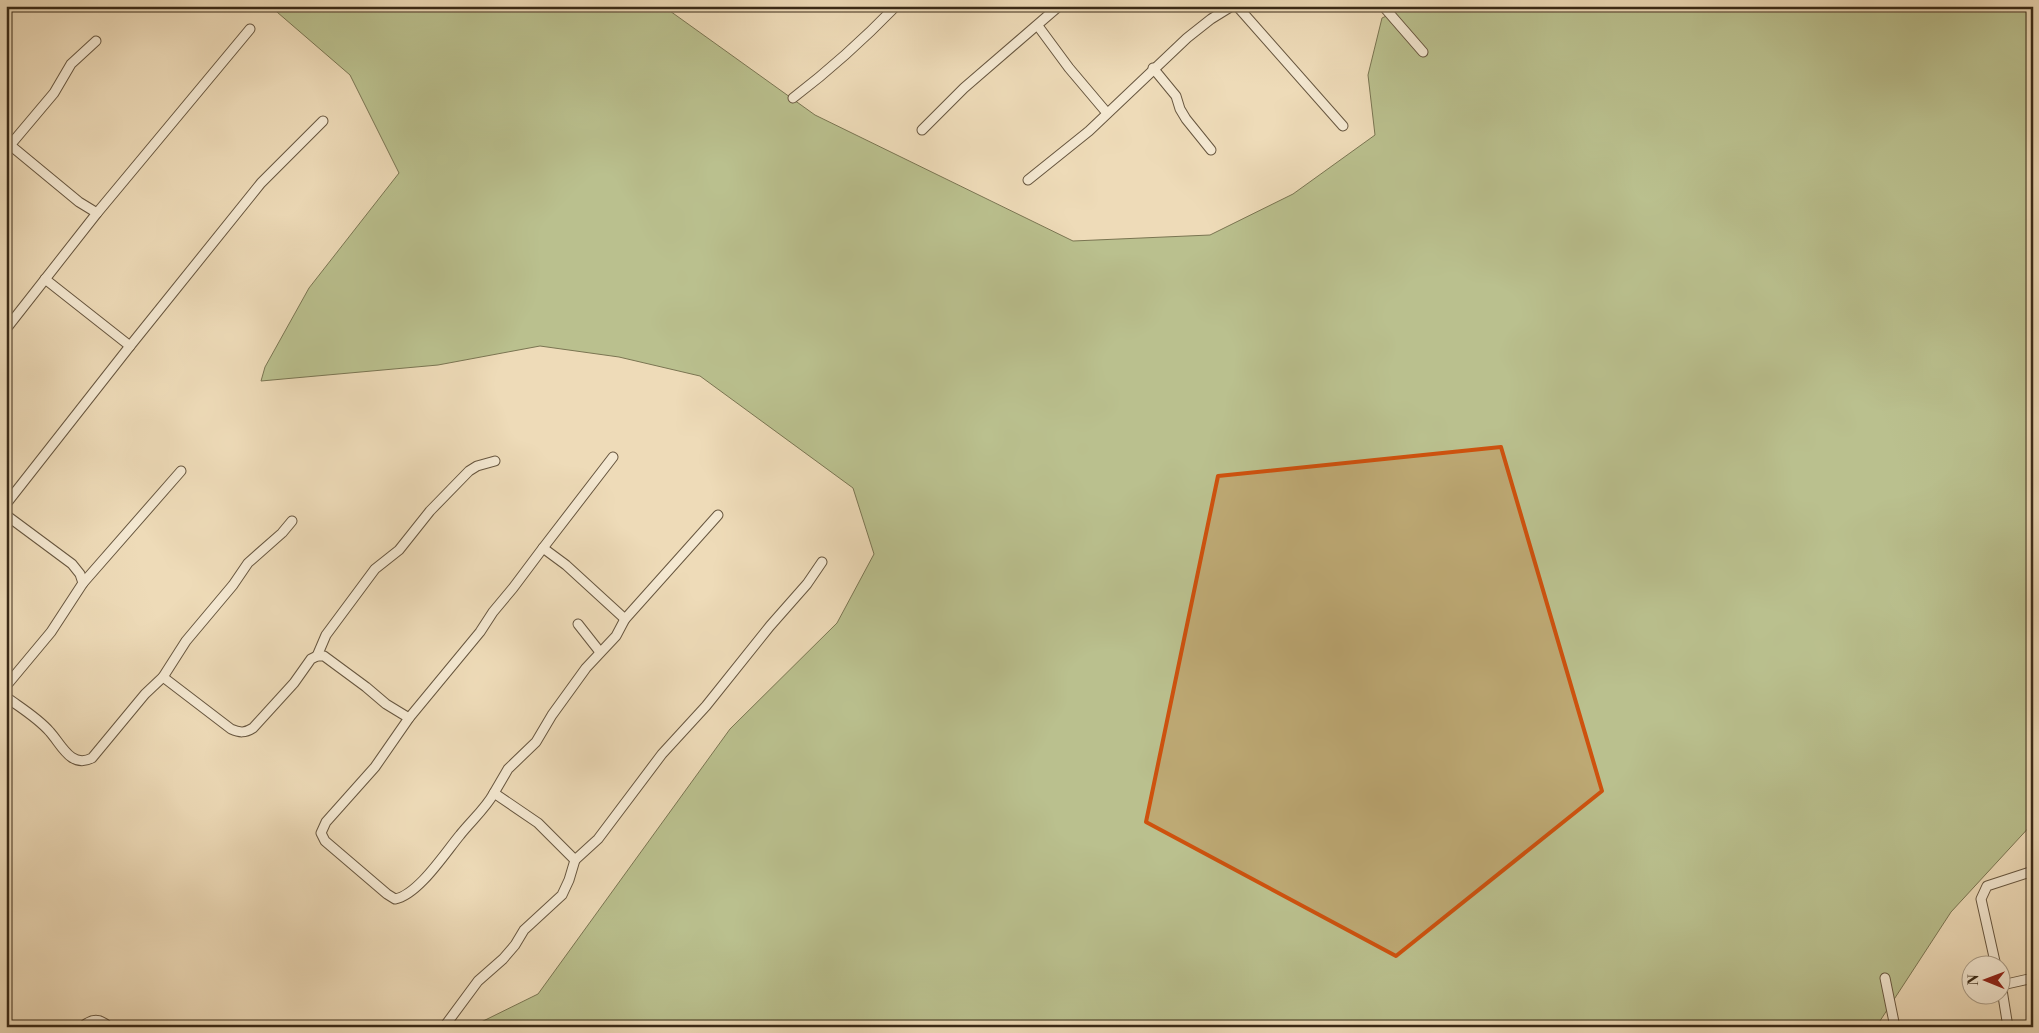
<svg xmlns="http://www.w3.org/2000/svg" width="2039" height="1033" font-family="'Libre Bodoni',serif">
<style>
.green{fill:#bac08e;stroke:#7a7552}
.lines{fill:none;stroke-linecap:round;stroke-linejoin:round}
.street-casing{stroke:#67563f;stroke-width:11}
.street{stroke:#f4e8d1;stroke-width:9}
.marked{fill:#ce520e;fill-opacity:0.2;stroke:#ce520e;stroke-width:4;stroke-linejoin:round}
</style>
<rect width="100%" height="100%" fill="#eedbb8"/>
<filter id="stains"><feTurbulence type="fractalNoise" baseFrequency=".004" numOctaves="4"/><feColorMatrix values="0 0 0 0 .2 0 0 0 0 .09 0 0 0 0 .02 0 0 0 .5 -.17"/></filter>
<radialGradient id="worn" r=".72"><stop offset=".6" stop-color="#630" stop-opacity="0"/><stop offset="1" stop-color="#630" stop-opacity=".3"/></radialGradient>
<!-- green -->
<polygon class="green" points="270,6 663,6 815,115 1073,241 1210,235 1293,194 1375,135 1368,75 1382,18 1408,6 2033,6 2033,823 1951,912 1876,1027 471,1027 538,994 730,729 837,623 874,554 853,488 700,376 619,357 540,346 438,365 261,381 265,367 309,288 399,173 350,75"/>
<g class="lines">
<!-- street casing -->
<g class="street-casing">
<g id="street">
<polyline points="1237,6 1343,126"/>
<polyline points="1383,6 1423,52"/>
<polyline points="1038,26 1069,68 1107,113"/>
<polyline points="1153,68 1176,96 1180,109 1186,119 1211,150"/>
<path d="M793 98C831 69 862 41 896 6"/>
<polyline points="922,130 964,88 1059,6"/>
<polyline points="10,145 79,202 97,213"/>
<polyline points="6,150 54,93 71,64 96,41"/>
<polyline points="1028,180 1089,131 1187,38 1211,19 1232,6"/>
<polyline points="45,279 130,346"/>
<polyline points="6,329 97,213 250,29"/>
<polyline points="6,504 130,346 261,183 323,121"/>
<polyline points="6,515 72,564 80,574 83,583"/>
<polyline points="543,548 613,457"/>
<path d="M625 619 566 565 543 548 513 588 493 612 480 632 409 718 375 767 326 822 321 833 325 841 387 894 395 899C418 895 445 853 460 835 471 821 486 808 494 793L538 823 575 860 598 839 662 754 706 706 770 626 807 584 822 562"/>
<polyline points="578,624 600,652"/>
<polyline points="317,656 326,635 375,569 399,550 430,511 469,471 477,466 495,461"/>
<path d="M163 677 231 729C240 733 245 733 253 728L294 683 311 659 317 656H324L366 687 386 704 409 718"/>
<polyline points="6,686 51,632 83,583 181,471"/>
<path d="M6 697C21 708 38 718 50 732 61 744 71 769 92 758L145 694 163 677 186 641 233 585 248 563 282 533 292 521"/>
<polyline points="494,793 508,769 536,742 552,715 586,668 616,636 625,619 718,515"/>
<polyline points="1996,966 1981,899 1987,886 2033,871"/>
<polyline points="1885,978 1895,1027"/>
<polyline points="2002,985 2033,978"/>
<polyline points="2002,990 2008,1027"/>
<polyline points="28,1027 30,1027"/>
<path d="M82 1027C92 1018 100 1018 109 1027"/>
<polyline points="444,1027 478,981 503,959 515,945 524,930 562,895 569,880 575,860"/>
</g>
</g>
<!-- street -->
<use href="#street" class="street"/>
</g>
<!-- marked area -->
<path class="marked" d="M1501 447 1602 791 1396 956 1146 822 1218 476Z"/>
<!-- margin -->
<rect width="2039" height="1033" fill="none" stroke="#eedbb8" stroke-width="25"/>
<rect x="8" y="8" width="2024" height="1018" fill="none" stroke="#3a2a17" stroke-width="2.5"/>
<rect x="12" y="12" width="2014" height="1008" fill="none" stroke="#3a2a17"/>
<!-- north arrow -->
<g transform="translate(1986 980) rotate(271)"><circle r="24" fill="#f4e8d1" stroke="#aa9c87"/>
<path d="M0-4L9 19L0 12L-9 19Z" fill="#8f2418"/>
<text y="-8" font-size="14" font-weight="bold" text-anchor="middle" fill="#3a2a17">N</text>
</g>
<rect width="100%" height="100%" filter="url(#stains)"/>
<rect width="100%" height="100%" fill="url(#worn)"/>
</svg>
